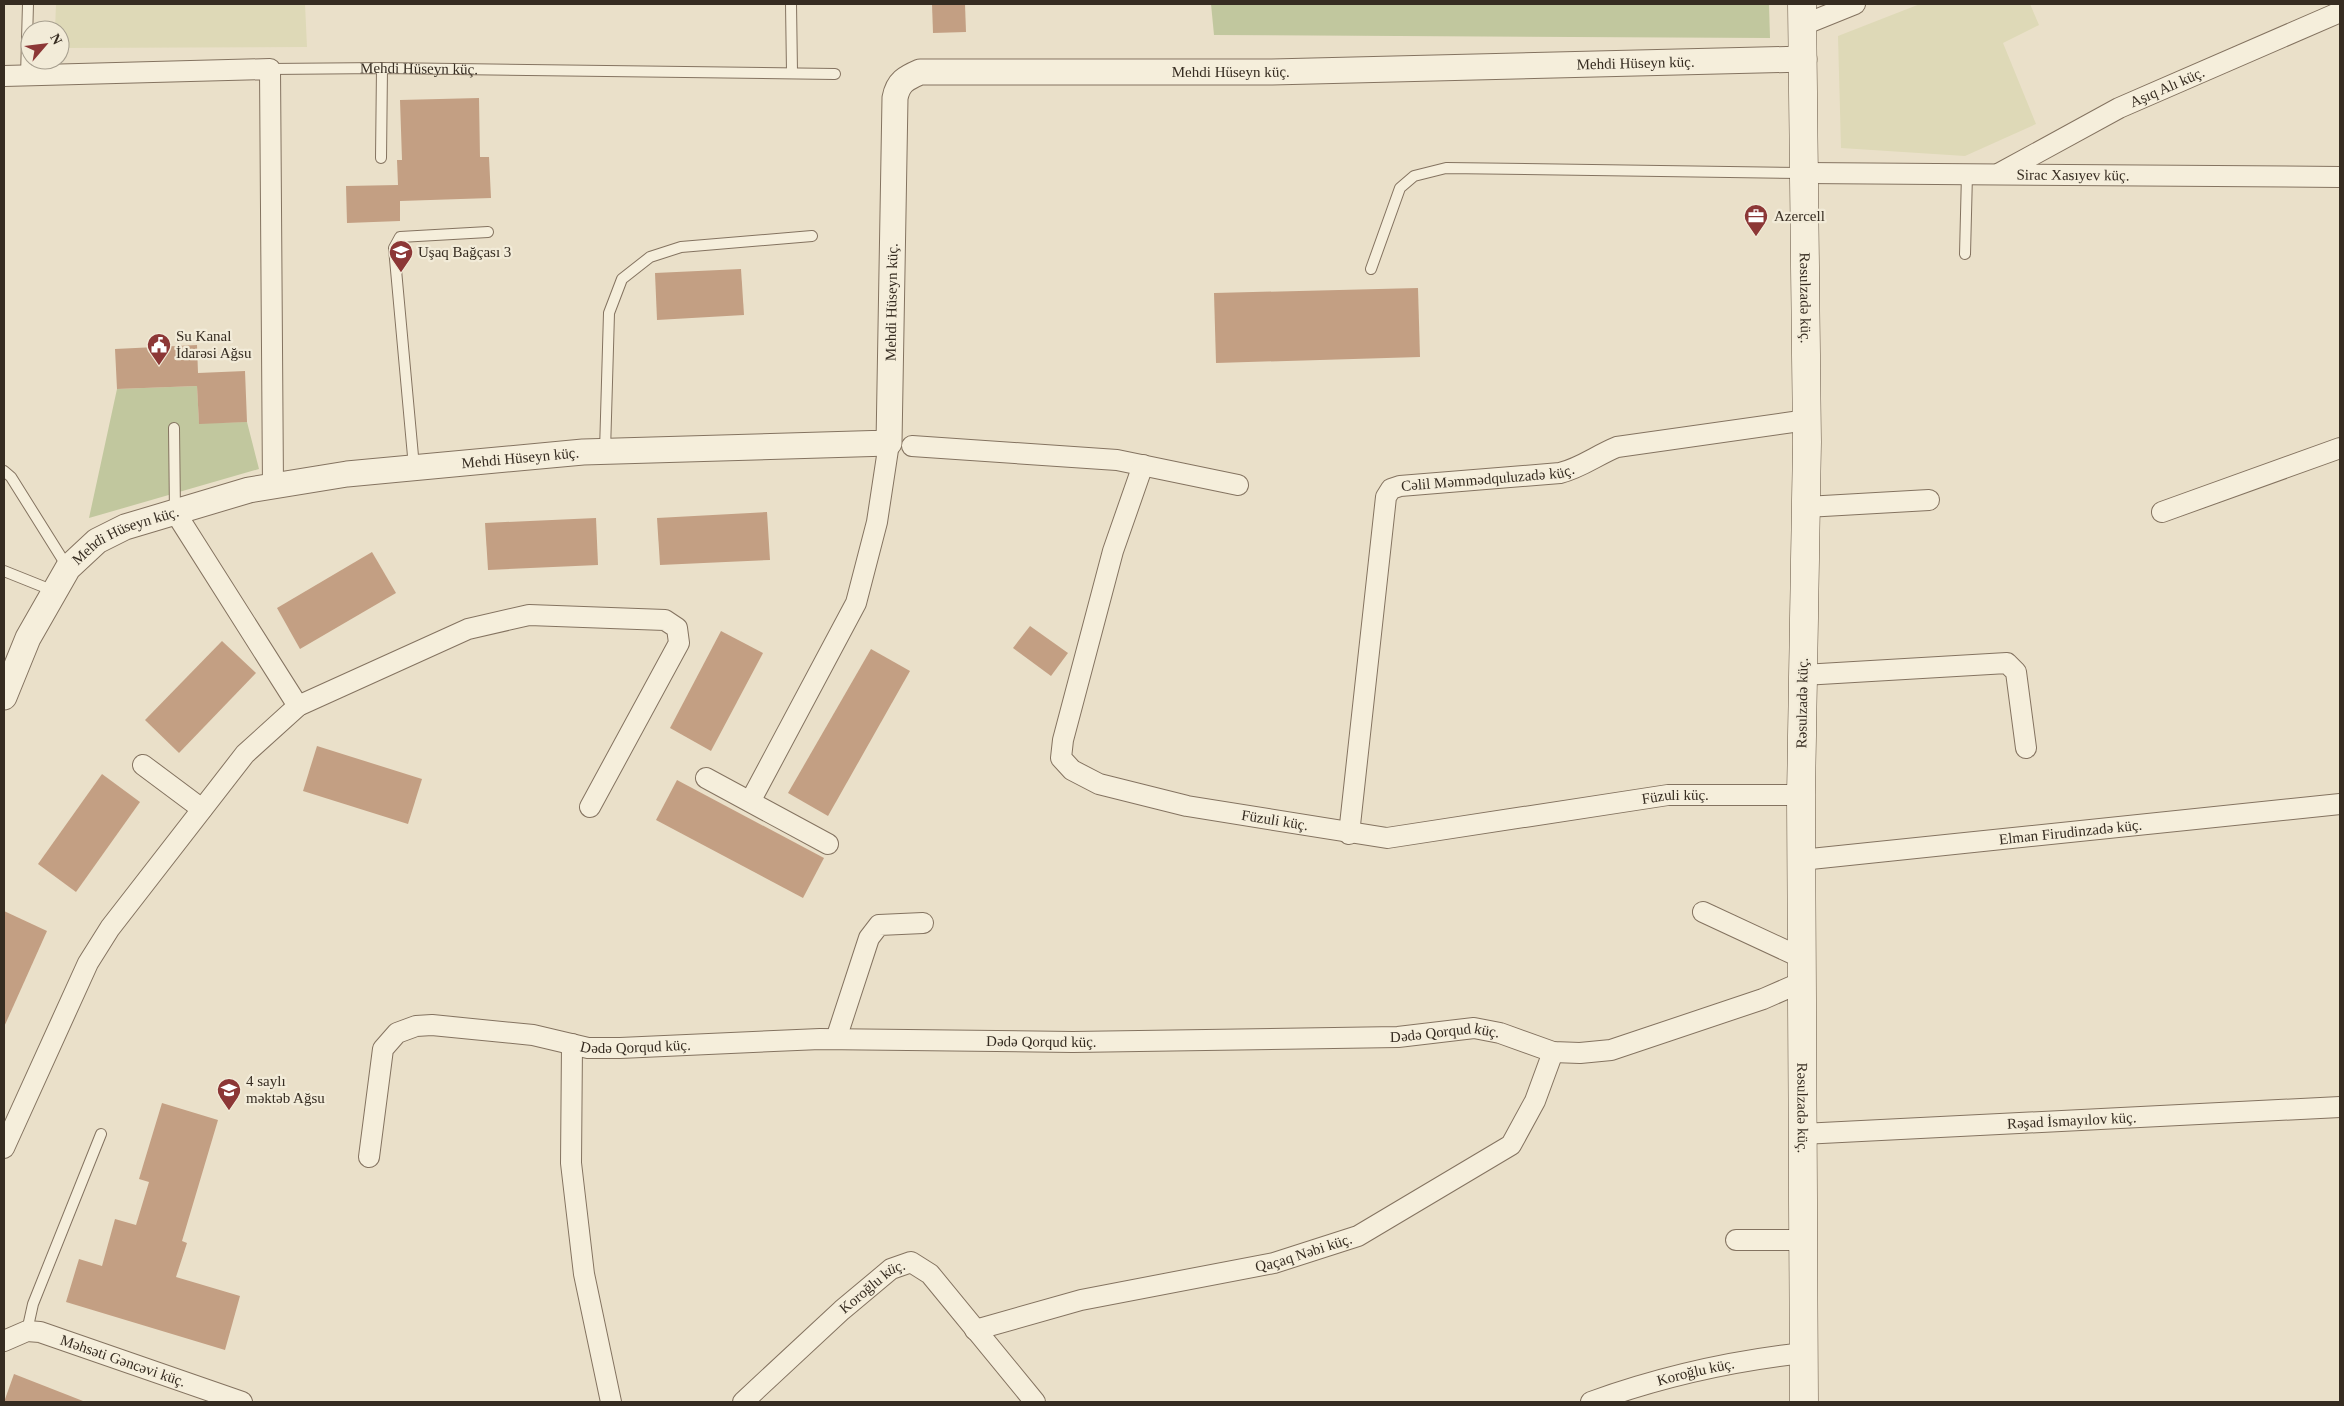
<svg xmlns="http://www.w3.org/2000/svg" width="2344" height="1406" font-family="Georgia,serif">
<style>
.farmland{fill:#ded9b7}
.green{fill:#c1c79e}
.building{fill:#c39f83}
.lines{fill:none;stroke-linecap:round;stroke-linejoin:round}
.service-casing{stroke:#847360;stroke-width:12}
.minor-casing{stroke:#847360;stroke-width:22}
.tertiary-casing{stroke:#847360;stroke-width:27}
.secondary-casing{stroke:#665543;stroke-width:29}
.service{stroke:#f5eedb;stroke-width:10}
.minor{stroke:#f5eedb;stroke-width:20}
.tertiary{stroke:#f5eedb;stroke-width:25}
.secondary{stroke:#f5eedb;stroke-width:28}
.labels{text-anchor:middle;stroke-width:4.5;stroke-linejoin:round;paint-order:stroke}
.street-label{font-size:15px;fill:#362c21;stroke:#f2ebd8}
.poi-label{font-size:15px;fill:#362c21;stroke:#f2ebd8;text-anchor:start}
</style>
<rect width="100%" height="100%" fill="#eae0c9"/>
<!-- farmland -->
<g class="farmland">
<polygon points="56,4 305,4 307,47 60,48 60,30 55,30"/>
<polygon points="1920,4 2030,4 2039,25 2003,43 2036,124 1965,156 1841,148 1838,36"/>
</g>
<!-- green -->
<g class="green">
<polygon points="1211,4 1769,4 1770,38 1214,35"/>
<polygon points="197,386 199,423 247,422 259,469 89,518 117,389"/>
</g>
<!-- building -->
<g class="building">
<polygon points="932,4 965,4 966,32 933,33"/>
<polygon points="479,98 480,157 489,157 491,198 400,201 400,221 347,223 346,186 398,185 397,160 402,160 400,100"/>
<polygon points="741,269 744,315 657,320 655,273"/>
<polygon points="1418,288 1420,357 1216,363 1214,293"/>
<polygon points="197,345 198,373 245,371 247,422 199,424 197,386 117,389 115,349"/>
<polygon points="767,512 770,560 660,565 657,518"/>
<polygon points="596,518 598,565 488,570 485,523"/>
<polygon points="372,552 396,593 300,649 277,608"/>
<polygon points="1030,626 1068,653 1051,676 1013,648"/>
<polygon points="721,631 763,653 711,751 670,728"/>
<polygon points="222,641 256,673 179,753 145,720"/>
<polygon points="871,649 910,671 828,816 788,793"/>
<polygon points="317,746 422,779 408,824 303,791"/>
<polygon points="102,774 140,802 76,892 38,864"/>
<polygon points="677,780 824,858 803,898 656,820"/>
<polygon points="4,911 47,931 4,1027"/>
<polygon points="162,1103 218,1120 182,1241 187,1243 176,1277 240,1296 225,1350 66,1302 79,1259 102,1266 115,1219 136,1225 149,1182 139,1179"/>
<polygon points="14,1374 83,1401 83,1402 4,1402"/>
</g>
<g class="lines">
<!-- service casing -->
<g class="service-casing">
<g id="service">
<polyline points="791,4 792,72"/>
<path id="s1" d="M270 69 382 68 835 74"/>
<polyline points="26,76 28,4"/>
<polyline points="381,158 382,68"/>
<polyline points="1965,254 1967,174"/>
<polyline points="1371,269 1400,188 1414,176 1446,168 1802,173"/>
<polyline points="174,428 175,512"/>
<polyline points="605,451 609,313 622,279 650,257 681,247 812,236"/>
<polyline points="414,467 394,248 400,237 488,232"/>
<polyline points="4,471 11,477 68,568"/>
<polyline points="4,571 54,591"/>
<polyline points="27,1331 33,1304 101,1134"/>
</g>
</g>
<!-- minor casing -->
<g class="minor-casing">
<g id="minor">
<polyline points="1803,25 1855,4"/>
<polyline points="4,76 270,69 273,487"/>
<path id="s2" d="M1805 173 2340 177"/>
<path id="s3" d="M2000 173 2119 108 2340 12"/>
<polyline points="912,446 1117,460 1238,485"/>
<path id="s4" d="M1143 465 1113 551 1063 740 1061 758 1072 770 1099 784 1187 806 1387 838 1668 795H1801"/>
<polyline points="1806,507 1929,500"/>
<polyline points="175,512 298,706"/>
<polyline points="2162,512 2340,448"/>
<polyline points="1803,675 2007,663 2016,672 2026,748"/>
<polyline points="143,765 202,809"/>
<polyline points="706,778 828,844"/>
<polyline points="751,800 856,603 877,522 889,443"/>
<path id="s5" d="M1349 834 1386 497 1391 489 1400 486 1560 473C1581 468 1597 455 1617 447L1807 420"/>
<path id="s6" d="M1801 860 2340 804"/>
<polyline points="1703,912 1802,958"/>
<polyline points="836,1039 869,938 879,925 923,923"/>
<polyline points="572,1044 571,1163 584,1274 611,1402"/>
<path id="s7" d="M1802 1134 2340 1107"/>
<polyline points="4,1148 88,963 110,928 245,754 298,706 468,629 529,615 665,620 677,628 679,643 590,807"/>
<path id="s8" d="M369 1157 383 1049 397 1033 416 1026 432 1025 533 1035 588 1048H620L820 1039 1073 1042 1398 1037 1474 1028 1500 1033 1553 1052 1580 1053 1611 1050 1763 999 1802 982"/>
<polyline points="1736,1240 1803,1240"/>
<path id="s9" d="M975 1330 1081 1300 1274 1263 1358 1236 1511 1145 1535 1101 1553 1052"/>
<path id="s10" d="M4 1341 27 1331 40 1332 242 1402"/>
<path id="s11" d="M743 1402 842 1310 891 1269 911 1262 930 1274 1035 1402"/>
<path id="s12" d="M1591 1402C1660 1377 1731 1361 1804 1353"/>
</g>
</g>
<!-- tertiary casing -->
<g class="tertiary-casing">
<g id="tertiary">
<path id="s13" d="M4 697 28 638 68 568 97 541 125 527 249 490 347 474 583 452 889 443 895 98C898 82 906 78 920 72H1272L1804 59"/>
</g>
</g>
<!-- secondary casing -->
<g class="secondary-casing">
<g id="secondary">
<path id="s14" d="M1802 4 1807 442 1801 795 1804 1402"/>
</g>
</g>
<!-- service -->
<use href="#service" class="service"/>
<!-- minor -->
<use href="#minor" class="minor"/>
<!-- tertiary -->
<use href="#tertiary" class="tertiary"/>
<!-- secondary -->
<use href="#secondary" class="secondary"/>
</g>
<!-- icons -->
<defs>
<g id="office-pin" transform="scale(1.25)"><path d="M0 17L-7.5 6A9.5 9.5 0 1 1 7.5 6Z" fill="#8c3736" stroke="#f2ebd8"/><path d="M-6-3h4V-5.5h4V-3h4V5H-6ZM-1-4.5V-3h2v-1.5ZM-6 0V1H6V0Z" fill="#fff"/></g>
<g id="school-pin" transform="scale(1.25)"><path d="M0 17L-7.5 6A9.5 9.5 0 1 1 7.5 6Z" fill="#8c3736" stroke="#f2ebd8"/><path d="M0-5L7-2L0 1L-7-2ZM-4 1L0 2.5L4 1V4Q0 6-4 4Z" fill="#fff"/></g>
<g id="civic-pin" transform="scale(1.25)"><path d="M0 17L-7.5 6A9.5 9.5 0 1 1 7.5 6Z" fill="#8c3736" stroke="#f2ebd8"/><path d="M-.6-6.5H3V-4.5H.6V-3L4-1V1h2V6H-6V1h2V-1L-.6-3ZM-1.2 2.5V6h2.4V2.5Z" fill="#fff"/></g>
</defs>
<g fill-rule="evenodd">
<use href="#office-pin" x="1756" y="216"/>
<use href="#school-pin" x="401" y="252"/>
<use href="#civic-pin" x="159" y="345"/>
<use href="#school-pin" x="229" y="1090"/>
</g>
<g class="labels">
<!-- street labels -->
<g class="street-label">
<text dy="5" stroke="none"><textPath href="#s13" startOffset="2086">Mehdi Hüseyn küç.</textPath></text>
<text dy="5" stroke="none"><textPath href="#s1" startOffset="149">Mehdi Hüseyn küç.</textPath></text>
<text dy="5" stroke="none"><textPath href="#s13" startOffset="1681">Mehdi Hüseyn küç.</textPath></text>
<text dy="5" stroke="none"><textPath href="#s3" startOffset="188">Aşıq Alı küç.</textPath></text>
<text dy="5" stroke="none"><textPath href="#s2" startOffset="268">Sirac Xasıyev küç.</textPath></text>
<text dy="5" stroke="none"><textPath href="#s14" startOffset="294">Rəsulzadə küç.</textPath></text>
<text dy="5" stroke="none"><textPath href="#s13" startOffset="1128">Mehdi Hüseyn küç.</textPath></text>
<text dy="5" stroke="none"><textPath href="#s13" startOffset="618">Mehdi Hüseyn küç.</textPath></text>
<text dy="5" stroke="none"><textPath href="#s5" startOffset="446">Cəlil Məmmədquluzadə küç.</textPath></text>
<text dy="5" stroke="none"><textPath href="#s13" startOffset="212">Mehdi Hüseyn küç.</textPath></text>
<text transform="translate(1802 703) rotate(-89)" y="5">Rəsulzadə küç.</text>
<text dy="5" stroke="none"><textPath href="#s4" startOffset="936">Füzuli küç.</textPath></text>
<text dy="5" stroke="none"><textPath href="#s4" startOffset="531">Füzuli küç.</textPath></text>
<text dy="5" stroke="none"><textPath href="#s6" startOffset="271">Elman Firudinzadə küç.</textPath></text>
<text dy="5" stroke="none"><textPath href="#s8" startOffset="1182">Dədə Qorqud küç.</textPath></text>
<text dy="5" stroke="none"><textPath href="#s8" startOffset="778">Dədə Qorqud küç.</textPath></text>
<text dy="5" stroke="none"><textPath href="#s8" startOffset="372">Dədə Qorqud küç.</textPath></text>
<text dy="5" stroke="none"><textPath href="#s14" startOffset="1104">Rəsulzadə küç.</textPath></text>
<text dy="5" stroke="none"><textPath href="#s7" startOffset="270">Rəşad İsmayılov küç.</textPath></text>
<text dy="5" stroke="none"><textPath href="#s9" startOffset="338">Qaçaq Nəbi küç.</textPath></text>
<text dy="5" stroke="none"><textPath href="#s11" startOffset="174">Koroğlu küç.</textPath></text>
<text dy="5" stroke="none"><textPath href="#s10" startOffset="126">Məhsəti Gəncəvi küç.</textPath></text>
<text dy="5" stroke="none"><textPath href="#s12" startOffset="109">Koroğlu küç.</textPath></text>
</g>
<!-- poi labels -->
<g class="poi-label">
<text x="1774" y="221">Azercell</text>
<text x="418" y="257">Uşaq Bağçası 3</text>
<text x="176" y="341">Su Kanal<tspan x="176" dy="17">İdarəsi Ağsu</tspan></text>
<text x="246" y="1086">4 saylı<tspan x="246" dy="17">məktəb Ağsu</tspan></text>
</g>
</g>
<!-- border -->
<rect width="2344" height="1406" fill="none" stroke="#362c21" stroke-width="10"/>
<!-- north arrow -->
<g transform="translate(45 45) rotate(62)"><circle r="24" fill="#f2ebd8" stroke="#a79f8f"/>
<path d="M0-4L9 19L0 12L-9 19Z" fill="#8c3736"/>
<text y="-8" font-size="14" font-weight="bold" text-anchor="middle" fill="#362c21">N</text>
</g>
</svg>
